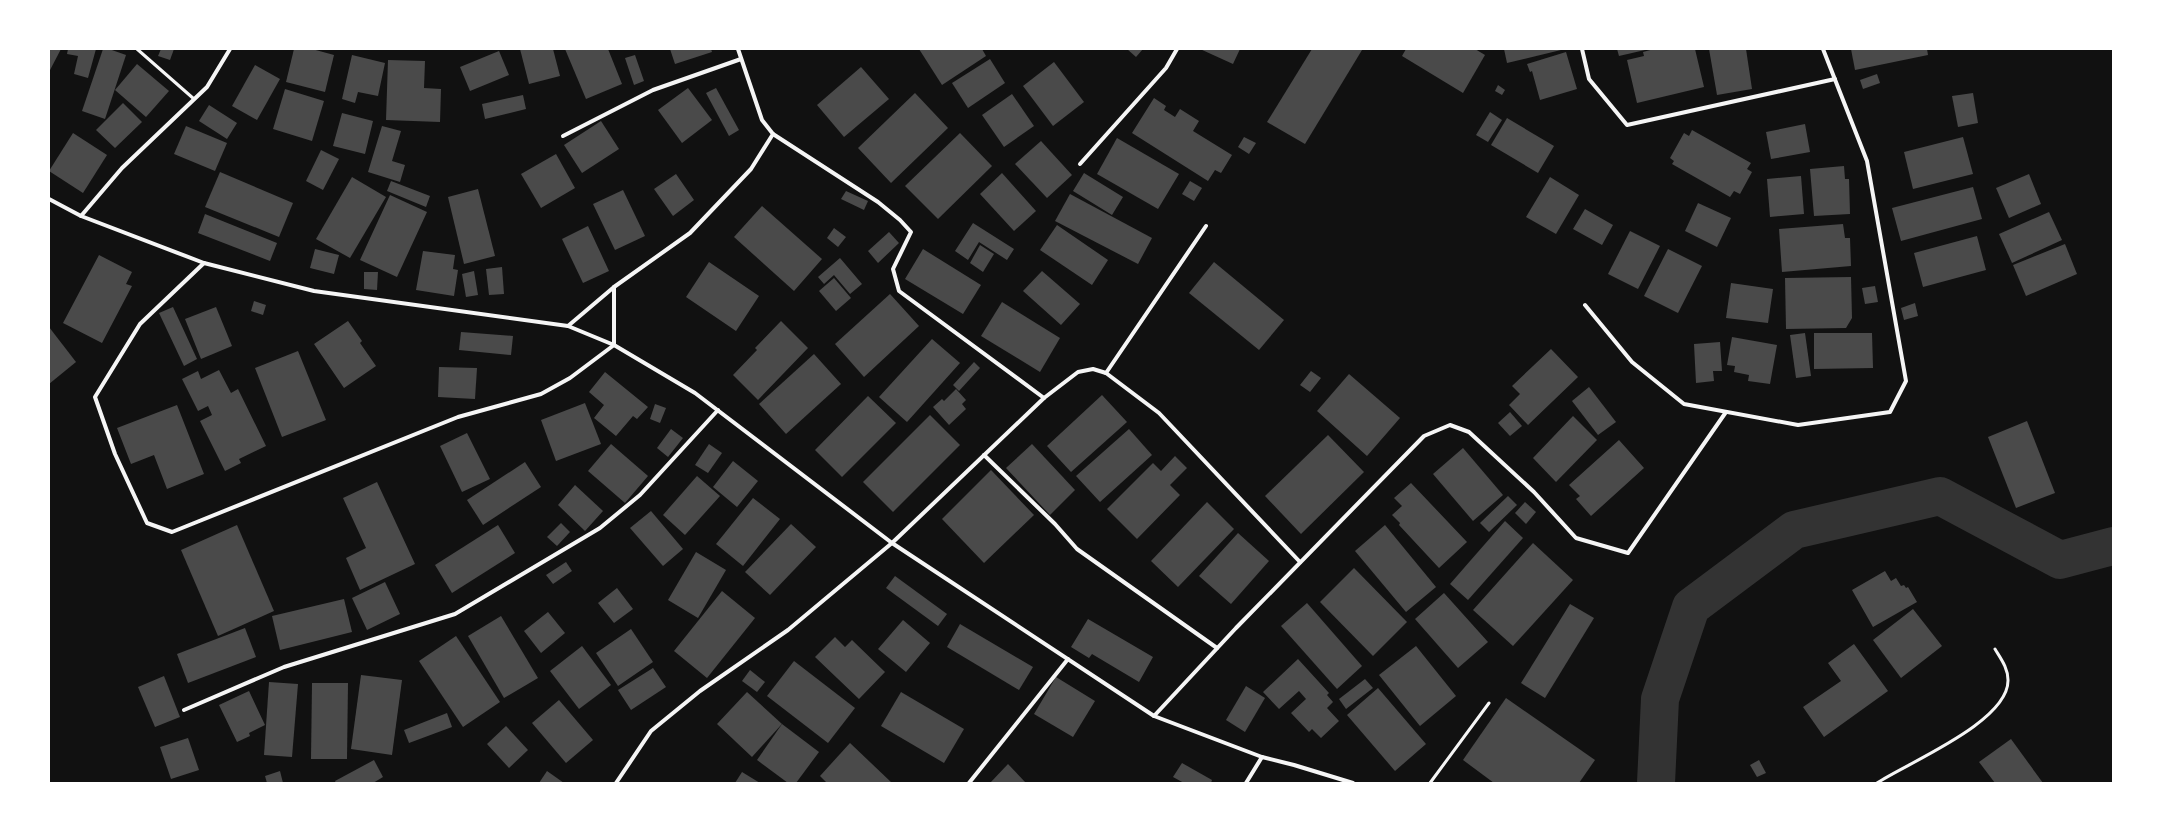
<svg xmlns="http://www.w3.org/2000/svg" width="2162" height="832" font-family="Ubuntu,sans-serif">
<style>
.lines{fill:none;stroke-linecap:round;stroke-linejoin:round}
.river{stroke:#333;stroke-width:38}
.building{fill:#4a4a4a}
.service{stroke:#f5f5f5;stroke-width:3}
.minor{stroke:#f5f5f5;stroke-width:4}
</style>
<rect width="100%" height="100%" fill="#111"/>
<g class="lines">
<!-- river -->
<polyline class="river" points="1656,783 1660,699 1691,607 1794,530 1940,496 2060,560 2113,546"/>
</g>
<!-- building -->
<g class="building">
<polygon points="49,49 61,49 49,72"/>
<polygon points="68,49 96,49 88,78 74,74 78,56 67,54"/>
<polygon points="103,49 109,49 126,55 105,119 82,111"/>
<polygon points="161,49 174,49 170,60 158,56"/>
<polygon points="294,49 312,49 334,55 325,92 286,82"/>
<polygon points="520,49 553,49 560,76 529,84"/>
<polygon points="565,49 608,49 622,84 586,99"/>
<polygon points="670,49 711,49 712,52 675,64"/>
<polygon points="919,49 982,49 986,56 942,85"/>
<polygon points="1127,49 1143,49 1136,57"/>
<polygon points="1200,49 1240,49 1233,64"/>
<polygon points="1312,49 1362,50 1305,144 1267,122"/>
<polygon points="1406,49 1475,49 1485,55 1463,93 1402,56"/>
<polygon points="1504,49 1561,49 1561,50 1507,63"/>
<polygon points="1617,49 1645,49 1645,50 1619,56"/>
<polygon points="1654,49 1695,49 1704,87 1637,103 1627,60 1644,56 1643,52"/>
<polygon points="1709,49 1746,49 1752,89 1717,95"/>
<polygon points="1851,49 1927,49 1928,55 1855,70"/>
<polygon points="499,51 509,75 470,91 460,67"/>
<polygon points="1566,52 1577,89 1540,100 1532,71 1530,72 1527,64"/>
<polygon points="352,55 385,63 378,96 358,92 355,103 342,99"/>
<polygon points="635,55 644,81 634,85 625,58"/>
<polygon points="990,59 1005,83 968,108 952,83"/>
<polygon points="388,60 425,61 424,88 441,89 440,122 386,120"/>
<polygon points="1054,62 1084,102 1053,126 1023,86"/>
<polygon points="137,64 169,91 146,117 115,90"/>
<polygon points="255,65 280,79 257,120 232,106"/>
<polygon points="861,67 889,99 844,137 817,105"/>
<polygon points="1877,74 1880,83 1863,89 1860,80"/>
<polygon points="1498,85 1505,90 1502,95 1495,91"/>
<polygon points="688,88 712,120 682,143 658,110"/>
<polygon points="716,88 739,130 729,136 706,93"/>
<polygon points="285,89 324,101 312,141 273,129"/>
<polygon points="915,93 948,128 891,183 858,148"/>
<polygon points="1973,93 1978,123 1958,127 1952,96"/>
<polygon points="1012,94 1034,126 1004,147 982,115"/>
<polygon points="523,95 526,109 485,119 482,104"/>
<polygon points="1154,98 1166,106 1164,110 1175,117 1180,109 1199,121 1193,131 1232,155 1221,173 1215,170 1208,181 1132,133"/>
<polygon points="123,103 142,122 115,148 96,130"/>
<polygon points="209,105 237,123 227,139 199,121"/>
<polygon points="1490,112 1502,120 1488,142 1476,135"/>
<polygon points="342,113 373,121 365,154 333,146"/>
<polygon points="1507,118 1554,146 1538,173 1491,145"/>
<polygon points="601,121 619,149 582,173 564,145"/>
<polygon points="1805,124 1810,152 1771,159 1766,132"/>
<polygon points="186,126 227,143 215,171 174,154"/>
<polygon points="382,126 401,131 392,161 405,165 400,182 368,172"/>
<polygon points="1692,130 1751,163 1747,169 1752,172 1740,194 1734,191 1730,197 1672,164 1674,161 1670,158 1684,133 1689,136"/>
<polygon points="73,133 107,155 83,193 49,171"/>
<polygon points="960,133 992,166 938,219 905,186"/>
<polygon points="1244,137 1256,143 1249,154 1238,147"/>
<polygon points="1963,137 1973,174 1913,189 1904,152"/>
<polygon points="1117,138 1179,174 1158,209 1097,174"/>
<polygon points="1041,141 1072,175 1047,198 1015,164"/>
<polygon points="321,150 339,159 323,190 306,181"/>
<polygon points="556,154 575,188 541,208 521,174"/>
<polygon points="1844,166 1845,179 1849,179 1850,214 1814,216 1810,169"/>
<polygon points="220,172 293,203 279,237 205,207"/>
<polygon points="1002,173 1036,211 1014,231 980,194"/>
<polygon points="1084,173 1123,197 1112,215 1073,191"/>
<polygon points="676,174 694,200 673,216 654,189"/>
<polygon points="2029,174 2041,204 2009,218 1996,188"/>
<polygon points="1801,176 1804,214 1770,217 1767,179"/>
<polygon points="352,177 386,197 350,258 316,239"/>
<polygon points="1550,177 1579,195 1556,234 1526,217"/>
<polygon points="391,181 430,196 426,207 387,191"/>
<polygon points="1190,181 1202,188 1194,201 1182,194"/>
<polygon points="1973,187 1982,219 1901,241 1892,208"/>
<polygon points="478,189 495,256 464,264 448,197"/>
<polygon points="623,190 645,236 615,250 593,204"/>
<polygon points="846,191 868,201 864,210 841,199"/>
<polygon points="1070,194 1152,238 1138,264 1055,221"/>
<polygon points="390,195 427,212 397,277 360,260"/>
<polygon points="1698,203 1731,218 1717,247 1685,231"/>
<polygon points="762,206 822,259 794,291 734,237"/>
<polygon points="1585,209 1613,225 1602,245 1573,229"/>
<polygon points="2049,212 2062,240 2012,263 1999,234"/>
<polygon points="205,214 277,243 270,261 198,233"/>
<polygon points="973,223 1014,249 1007,260 979,242 968,260 955,251"/>
<polygon points="1843,224 1845,238 1850,238 1851,266 1782,272 1779,229"/>
<polygon points="1057,225 1108,260 1092,285 1040,250"/>
<polygon points="588,226 609,271 583,283 562,239"/>
<polygon points="834,228 846,237 838,247 827,238"/>
<polygon points="1630,231 1660,246 1638,289 1608,274"/>
<polygon points="889,232 899,243 878,263 868,251"/>
<polygon points="1977,236 1986,270 1923,287 1914,253"/>
<polygon points="2065,244 2077,274 2026,296 2013,265"/>
<polygon points="980,245 994,254 983,272 970,263"/>
<polygon points="315,249 339,255 334,274 310,268"/>
<polygon points="923,249 981,285 963,314 905,279"/>
<polygon points="1668,249 1702,266 1678,313 1644,296"/>
<polygon points="423,251 455,255 453,269 458,270 454,296 416,290"/>
<polygon points="99,255 132,272 126,284 132,286 102,343 63,323"/>
<polygon points="840,258 862,284 850,294 834,275 824,284 818,277"/>
<polygon points="709,262 759,296 736,331 686,297"/>
<polygon points="1214,262 1284,320 1259,350 1189,293"/>
<polygon points="502,267 504,294 489,295 486,269"/>
<polygon points="474,271 478,295 466,297 462,274"/>
<polygon points="1042,271 1080,304 1061,325 1023,291"/>
<polygon points="364,272 378,272 377,290 364,289"/>
<polygon points="1851,277 1852,318 1846,328 1786,329 1785,278"/>
<polygon points="834,278 851,298 836,311 819,291"/>
<polygon points="1731,283 1773,289 1768,323 1726,318"/>
<polygon points="1875,286 1878,302 1865,304 1862,288"/>
<polygon points="890,294 919,326 864,377 835,344"/>
<polygon points="254,301 266,305 263,315 251,311"/>
<polygon points="1002,302 1060,338 1040,372 981,336"/>
<polygon points="1915,303 1918,316 1904,320 1901,308"/>
<polygon points="173,307 197,359 184,366 159,313"/>
<polygon points="216,307 232,346 201,359 185,319"/>
<polygon points="348,321 362,341 360,343 376,366 344,388 314,344"/>
<polygon points="781,321 808,348 758,400 733,375 757,350 755,348"/>
<polygon points="49,327 76,362 49,384"/>
<polygon points="461,332 513,336 511,355 459,350"/>
<polygon points="1805,333 1811,376 1796,378 1790,335"/>
<polygon points="1814,333 1872,333 1873,368 1814,369"/>
<polygon points="1732,337 1777,345 1770,384 1748,381 1749,375 1734,372 1735,366 1727,365"/>
<polygon points="932,339 960,363 907,422 879,397"/>
<polygon points="1720,342 1722,371 1713,371 1714,381 1696,383 1694,344"/>
<polygon points="1551,349 1578,377 1528,425 1509,405 1520,394 1512,386"/>
<polygon points="298,351 326,420 282,437 255,368"/>
<polygon points="814,354 841,384 786,434 759,404"/>
<polygon points="974,362 980,368 959,391 953,385"/>
<polygon points="439,367 477,368 475,399 438,397"/>
<polygon points="219,370 231,393 238,389 266,446 239,459 241,463 225,471 200,421 212,415 208,406 198,411 182,379 198,371 201,379"/>
<polygon points="1311,371 1321,378 1310,392 1300,385"/>
<polygon points="605,372 648,407 637,419 633,416 616,436 594,418 604,405 589,392"/>
<polygon points="1349,374 1400,418 1367,456 1317,411"/>
<polygon points="1589,387 1616,422 1598,435 1572,401"/>
<polygon points="956,389 966,400 962,404 966,409 949,425 933,407 942,399 944,401"/>
<polygon points="1102,395 1127,422 1071,472 1047,446"/>
<polygon points="868,396 896,423 842,477 815,450"/>
<polygon points="585,403 601,444 556,461 541,420"/>
<polygon points="655,404 666,408 660,423 650,419"/>
<polygon points="177,405 204,474 167,489 154,455 131,464 117,428"/>
<polygon points="1510,412 1522,426 1510,436 1498,423"/>
<polygon points="930,415 960,445 893,512 863,482"/>
<polygon points="1573,416 1597,440 1556,482 1533,458"/>
<polygon points="2027,421 2055,493 2016,508 1988,437"/>
<polygon points="671,429 683,438 668,457 657,448"/>
<polygon points="1129,429 1152,455 1100,502 1076,476"/>
<polygon points="467,433 490,479 462,492 440,446"/>
<polygon points="1328,435 1364,472 1301,534 1265,496"/>
<polygon points="1619,440 1644,468 1591,516 1576,499 1580,496 1569,485"/>
<polygon points="611,444 648,476 625,503 588,471"/>
<polygon points="709,444 722,453 708,473 695,465"/>
<polygon points="1032,444 1075,490 1050,515 1006,468"/>
<polygon points="1463,448 1503,495 1473,521 1433,474"/>
<polygon points="1175,456 1187,468 1170,485 1180,495 1137,539 1107,509 1153,463 1161,471"/>
<polygon points="733,461 758,481 737,507 713,487"/>
<polygon points="525,462 541,487 483,525 467,500"/>
<polygon points="991,470 1034,515 984,563 942,519"/>
<polygon points="697,476 720,496 685,535 663,515"/>
<polygon points="377,482 415,564 360,590 346,558 366,548 343,498"/>
<polygon points="1411,483 1467,542 1439,568 1399,525 1400,523 1392,515 1402,506 1394,498"/>
<polygon points="575,485 603,511 585,531 558,505"/>
<polygon points="1508,496 1517,505 1489,532 1480,523"/>
<polygon points="753,498 780,519 743,566 716,544"/>
<polygon points="1207,502 1234,529 1178,587 1151,561"/>
<polygon points="1525,502 1536,512 1526,524 1515,513"/>
<polygon points="651,511 683,549 663,566 630,528"/>
<polygon points="1505,521 1523,538 1468,600 1450,584"/>
<polygon points="561,523 570,532 557,546 547,537"/>
<polygon points="791,524 816,547 770,595 745,572"/>
<polygon points="237,525 274,611 218,636 181,550"/>
<polygon points="498,525 515,553 452,593 435,565"/>
<polygon points="1385,525 1436,587 1406,612 1355,551"/>
<polygon points="1238,533 1269,561 1231,604 1199,576"/>
<polygon points="1533,543 1573,580 1513,646 1473,610"/>
<polygon points="696,552 726,570 698,618 668,600"/>
<polygon points="566,562 572,571 553,584 546,575"/>
<polygon points="1354,568 1407,622 1373,656 1320,602"/>
<polygon points="1885,571 1891,581 1896,578 1901,586 1904,585 1906,588 1908,587 1917,602 1873,627 1852,590"/>
<polygon points="895,576 947,614 938,626 886,588"/>
<polygon points="385,582 400,614 367,630 352,598"/>
<polygon points="617,588 633,609 614,623 598,603"/>
<polygon points="722,591 755,618 707,678 674,651"/>
<polygon points="1444,593 1488,642 1458,668 1415,619"/>
<polygon points="344,599 352,632 280,650 272,616"/>
<polygon points="1307,603 1362,666 1337,689 1281,626"/>
<polygon points="1570,604 1594,618 1545,698 1521,683"/>
<polygon points="1913,609 1942,646 1901,678 1873,640"/>
<polygon points="548,612 565,633 541,653 524,631"/>
<polygon points="501,616 538,678 504,698 468,636"/>
<polygon points="1088,619 1153,657 1139,682 1092,654 1089,658 1071,647"/>
<polygon points="903,620 930,643 906,672 878,649"/>
<polygon points="960,624 1033,667 1019,690 947,647"/>
<polygon points="245,628 256,657 188,683 177,654"/>
<polygon points="631,629 653,662 618,686 596,653"/>
<polygon points="456,636 500,702 463,727 419,661"/>
<polygon points="835,637 845,647 852,640 885,672 859,699 815,657"/>
<polygon points="1854,644 1888,691 1824,737 1803,707 1841,681 1828,663"/>
<polygon points="582,646 611,685 579,709 550,671"/>
<polygon points="1416,646 1456,696 1420,726 1379,675"/>
<polygon points="1298,659 1329,693 1327,695 1333,702 1327,708 1339,721 1321,738 1312,729 1309,732 1291,713 1306,699 1299,691 1279,709 1263,692"/>
<polygon points="794,661 855,708 828,743 767,696"/>
<polygon points="653,668 666,687 631,710 618,690"/>
<polygon points="750,670 765,682 757,692 742,681"/>
<polygon points="361,675 402,680 392,755 351,749"/>
<polygon points="164,676 180,717 155,727 138,687"/>
<polygon points="1056,677 1095,701 1073,737 1034,714"/>
<polygon points="1365,679 1373,688 1346,709 1339,699"/>
<polygon points="269,682 298,684 292,757 264,755"/>
<polygon points="312,683 348,683 347,759 311,759"/>
<polygon points="1246,686 1265,698 1245,732 1226,720"/>
<polygon points="1378,688 1426,744 1395,771 1347,715"/>
<polygon points="249,691 265,725 249,733 250,736 237,742 219,705"/>
<polygon points="747,692 782,724 752,757 717,724"/>
<polygon points="901,692 964,729 944,763 881,726"/>
<polygon points="1506,698 1595,760 1579,783 1494,783 1463,760"/>
<polygon points="559,700 593,740 566,763 532,723"/>
<polygon points="447,713 452,727 409,743 404,730"/>
<polygon points="782,724 819,752 796,783 788,783 757,760"/>
<polygon points="506,726 528,750 509,768 487,744"/>
<polygon points="188,738 199,770 171,779 160,747"/>
<polygon points="2011,739 2043,783 1995,783 1979,762"/>
<polygon points="850,743 892,783 827,783 820,776"/>
<polygon points="374,760 383,777 373,783 336,783 335,781"/>
<polygon points="1759,760 1766,773 1757,777 1750,765"/>
<polygon points="1182,763 1212,780 1211,783 1184,783 1173,777"/>
<polygon points="1008,764 1026,783 990,783"/>
<polygon points="280,771 283,783 267,783 265,776"/>
<polygon points="547,771 564,783 539,783"/>
<polygon points="742,772 760,783 735,783"/>
</g>
<g class="lines">
<!-- service -->
<g class="service">
<polyline points="137,49 194,99"/>
<polyline points="1430,783 1489,703"/>
<path d="M1877 783C1907 763 2009 722 2008 680 2008 668 2001 659 1995 649"/>
</g>
<!-- minor -->
<g class="minor">
<polyline points="1582,49 1589,79 1627,125 1835,79"/>
<polyline points="773,134 878,202 900,220 911,232 893,269 899,291 1044,398"/>
<polyline points="563,136 653,90 741,59"/>
<polyline points="1080,164 1166,68 1177,49"/>
<polyline points="49,199 81,216 204,263 314,291 568,326 614,345 695,393 892,543 1154,716 1262,757 1294,765 1353,783"/>
<polyline points="81,216 122,168 207,87 230,49"/>
<polyline points="204,263 140,324 95,397 115,454 147,523 172,532 458,417 541,394 570,378 614,345 614,287"/>
<polyline points="1585,305 1632,362 1684,404 1798,425 1890,412 1906,381 1867,161 1823,49"/>
<polyline points="568,326 614,287 690,233 751,169 773,134 762,120 738,49"/>
<polyline points="1106,373 1206,226"/>
<polyline points="984,455 1055,524 1077,549 1217,648"/>
<polyline points="184,710 284,667 455,614 600,528 640,495 718,410"/>
<polyline points="1154,716 1236,628 1424,436 1450,425 1469,432 1534,492 1576,538 1628,553 1726,412"/>
<polyline points="616,783 651,731 700,691 788,630 892,543 1044,398 1078,372 1093,369 1106,373 1159,413 1300,562"/>
<polyline points="969,783 1068,659"/>
<polyline points="1246,783 1262,757"/>
</g>
</g>
<!-- border -->
<rect width="2162" height="832" fill="none" stroke="#ffffff" stroke-width="100"/>
</svg>
